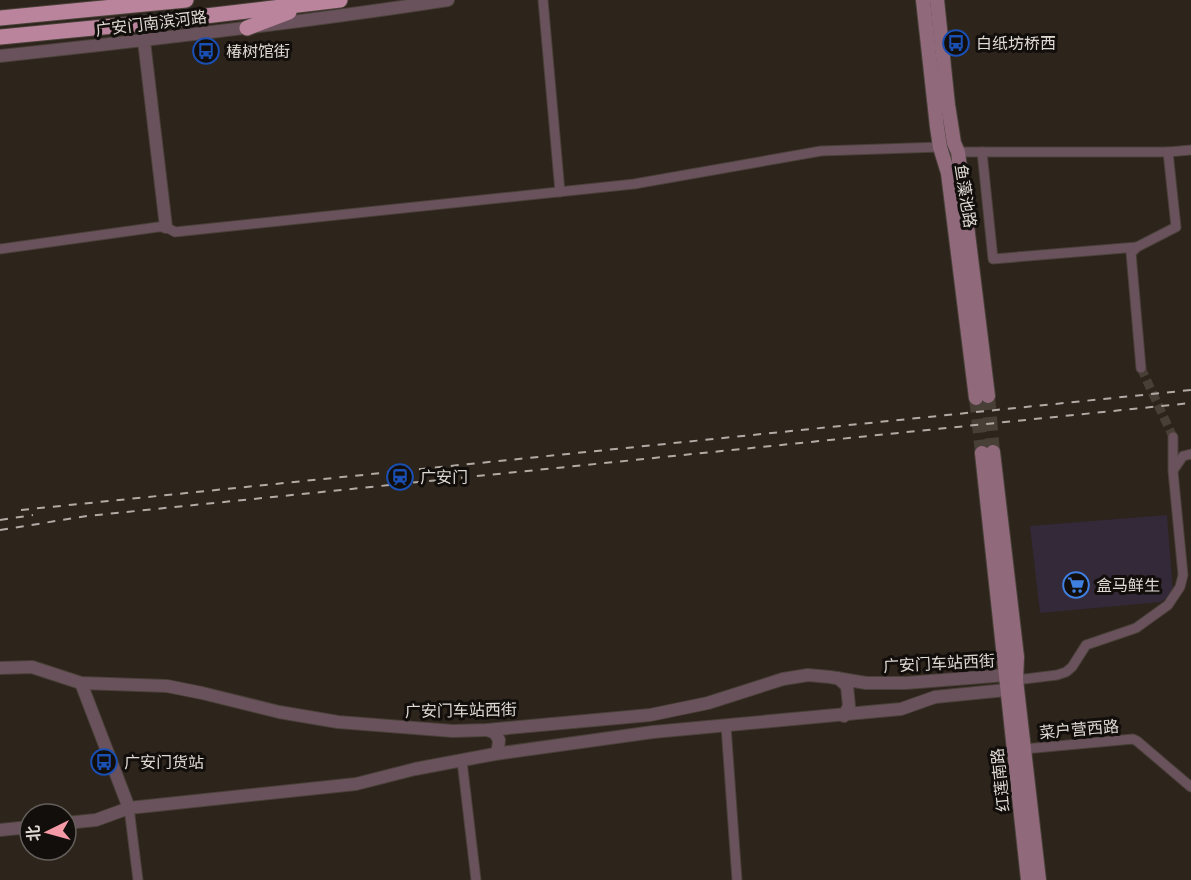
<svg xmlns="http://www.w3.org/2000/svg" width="1191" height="880" font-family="Bitter,'Noto Sans SC',serif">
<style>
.commercial{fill:#332938}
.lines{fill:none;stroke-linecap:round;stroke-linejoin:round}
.minor-tunnel{stroke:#483f37;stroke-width:9;stroke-dasharray:9 4.5;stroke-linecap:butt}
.secondary-tunnel{stroke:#483f37;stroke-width:14;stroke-dasharray:14 7;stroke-linecap:butt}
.minor-casing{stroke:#494139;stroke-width:11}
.tertiary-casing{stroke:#494139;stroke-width:14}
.secondary-casing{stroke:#494139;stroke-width:16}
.trunk-casing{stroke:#494139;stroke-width:17}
.minor{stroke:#6a525c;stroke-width:9}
.tertiary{stroke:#6a525c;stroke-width:12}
.secondary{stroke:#906a7b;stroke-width:14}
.trunk{stroke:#ba859c;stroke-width:15}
.rail{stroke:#b2aba5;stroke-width:2;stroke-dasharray:8 8;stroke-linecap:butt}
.labels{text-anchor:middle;stroke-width:6;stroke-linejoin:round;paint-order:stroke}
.street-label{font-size:16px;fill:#dfd9d3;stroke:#120e0b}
.poi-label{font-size:16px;fill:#dfd9d3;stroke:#120e0b;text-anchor:start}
</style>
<rect width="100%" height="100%" fill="#2d241c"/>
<!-- commercial -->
<polygon class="commercial" points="1167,515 1173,593 1161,602 1040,613 1030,526"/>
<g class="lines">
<!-- minor-tunnel -->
<polyline class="minor-tunnel" points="1141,368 1173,437"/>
<!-- secondary-tunnel -->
<g class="secondary-tunnel">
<polyline points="988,396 993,452"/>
<polyline points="976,398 982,453"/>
</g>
<!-- minor casing -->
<g class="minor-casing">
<g id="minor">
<polyline points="543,0 560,192"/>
<polyline points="958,152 1168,152 1191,150"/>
<polyline points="982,152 993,259 1137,247"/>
<polyline points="0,249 158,227 166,227 175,232 634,184 821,151 940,147"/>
<polyline points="1141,368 1131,253 1137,247 1176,227 1168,152"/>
<polyline points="1174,469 1183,456 1191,454"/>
<polyline points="1016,680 1057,675 1066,672 1072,667 1086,645 1136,628 1168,605 1180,587 1183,575 1173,471 1173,437"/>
<polyline points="726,726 737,880"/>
<polyline points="1024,749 1133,739 1137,741 1191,787"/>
<polyline points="462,761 476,880"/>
<polyline points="129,808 138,880"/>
</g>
</g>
<!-- tertiary casing -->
<g class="tertiary-casing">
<g id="tertiary">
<polyline points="144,41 166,227"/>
<path d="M0 56C150 40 299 23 448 0"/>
<polyline points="0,668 32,667 81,683 167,686 202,693 279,712 338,722 453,731 487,730 650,715 708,703 783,679 808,675 830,677 866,683 906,683 1006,675 1016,680 1006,690 935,697 901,709 653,732 495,754 415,769 356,784 129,808 96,820 66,823"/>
<polyline points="838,678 847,686 849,706 844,716"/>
<polyline points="81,683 129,808"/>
<polyline points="487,730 495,733 499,740 498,749 495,754"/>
<polyline points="0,830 30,827"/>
</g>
</g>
<!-- secondary casing -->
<g class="secondary-casing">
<g id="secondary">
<polyline points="923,0 937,127 940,147 948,173 976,398"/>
<polyline points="937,0 948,105 954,143 958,152 988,396"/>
<polyline points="993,452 1017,657 1016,680 1039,880"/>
<polyline points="982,453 1028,880"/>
</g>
</g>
<!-- trunk casing -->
<g class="trunk-casing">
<g id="trunk">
<polyline points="0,18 186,0"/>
<polyline points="247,28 289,12"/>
<polyline points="0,37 155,22 340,0"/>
</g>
</g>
<!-- minor -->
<use href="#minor" class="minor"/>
<!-- tertiary -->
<use href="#tertiary" class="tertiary"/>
<!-- secondary -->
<use href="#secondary" class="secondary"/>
<!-- trunk -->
<use href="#trunk" class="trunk"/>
<!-- rail -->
<g class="rail">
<polyline points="21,510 1191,390"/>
<polyline points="0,520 33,515"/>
<polyline points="0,530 87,516 1191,403"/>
</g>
</g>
<!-- icons -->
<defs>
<g id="bus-ring" transform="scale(1.35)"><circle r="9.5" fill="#120e0b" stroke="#1a4fb4" stroke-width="1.5"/><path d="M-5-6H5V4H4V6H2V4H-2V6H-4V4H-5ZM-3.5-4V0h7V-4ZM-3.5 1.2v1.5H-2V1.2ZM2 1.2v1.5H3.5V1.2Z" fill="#1a4fb4"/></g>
<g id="station-ring" transform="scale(1.35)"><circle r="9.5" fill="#120e0b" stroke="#1a4fb4" stroke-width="1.5"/><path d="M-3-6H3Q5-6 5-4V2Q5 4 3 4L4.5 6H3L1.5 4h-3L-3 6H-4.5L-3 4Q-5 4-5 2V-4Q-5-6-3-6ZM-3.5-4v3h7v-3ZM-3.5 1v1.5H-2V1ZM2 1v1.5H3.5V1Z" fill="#1a4fb4"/></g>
<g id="supermarket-ring" transform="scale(1.35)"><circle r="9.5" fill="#120e0b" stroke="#3f7fe0" stroke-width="1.5"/><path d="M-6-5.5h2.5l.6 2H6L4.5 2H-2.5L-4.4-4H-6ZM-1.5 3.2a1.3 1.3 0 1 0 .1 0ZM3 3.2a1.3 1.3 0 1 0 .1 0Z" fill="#3f7fe0"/></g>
</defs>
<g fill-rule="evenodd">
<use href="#bus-ring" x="956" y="43"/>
<use href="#bus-ring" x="206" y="51"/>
<use href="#station-ring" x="400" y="477"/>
<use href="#supermarket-ring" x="1076" y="585"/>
<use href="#bus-ring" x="104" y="762"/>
</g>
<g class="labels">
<!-- street labels -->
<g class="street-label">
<text transform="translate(151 23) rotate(-7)" y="6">广安门南滨河路</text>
<text transform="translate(966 196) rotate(81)" y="6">鱼藻池路</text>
<text transform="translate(939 663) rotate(-3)" y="6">广安门车站西街</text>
<text transform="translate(461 710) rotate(-1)" y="6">广安门车站西街</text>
<text transform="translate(1079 729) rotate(-5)" y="6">菜户营西路</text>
<text transform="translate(1000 780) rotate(-96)" y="6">红莲南路</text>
</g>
<!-- poi labels -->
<g class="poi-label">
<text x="976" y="49">白纸坊桥西</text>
<text x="226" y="57">椿树馆街</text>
<text x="420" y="483">广安门</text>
<text x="1096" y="591">盒马鲜生</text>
<text x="124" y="768">广安门货站</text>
</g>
</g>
<!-- north arrow -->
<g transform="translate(48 832) rotate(265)"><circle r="28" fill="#120e0b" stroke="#645f5b" stroke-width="1.5"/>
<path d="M0-4.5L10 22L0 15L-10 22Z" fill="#f49aa6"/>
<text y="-9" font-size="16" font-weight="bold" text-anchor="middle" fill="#dfd9d3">北</text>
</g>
</svg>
